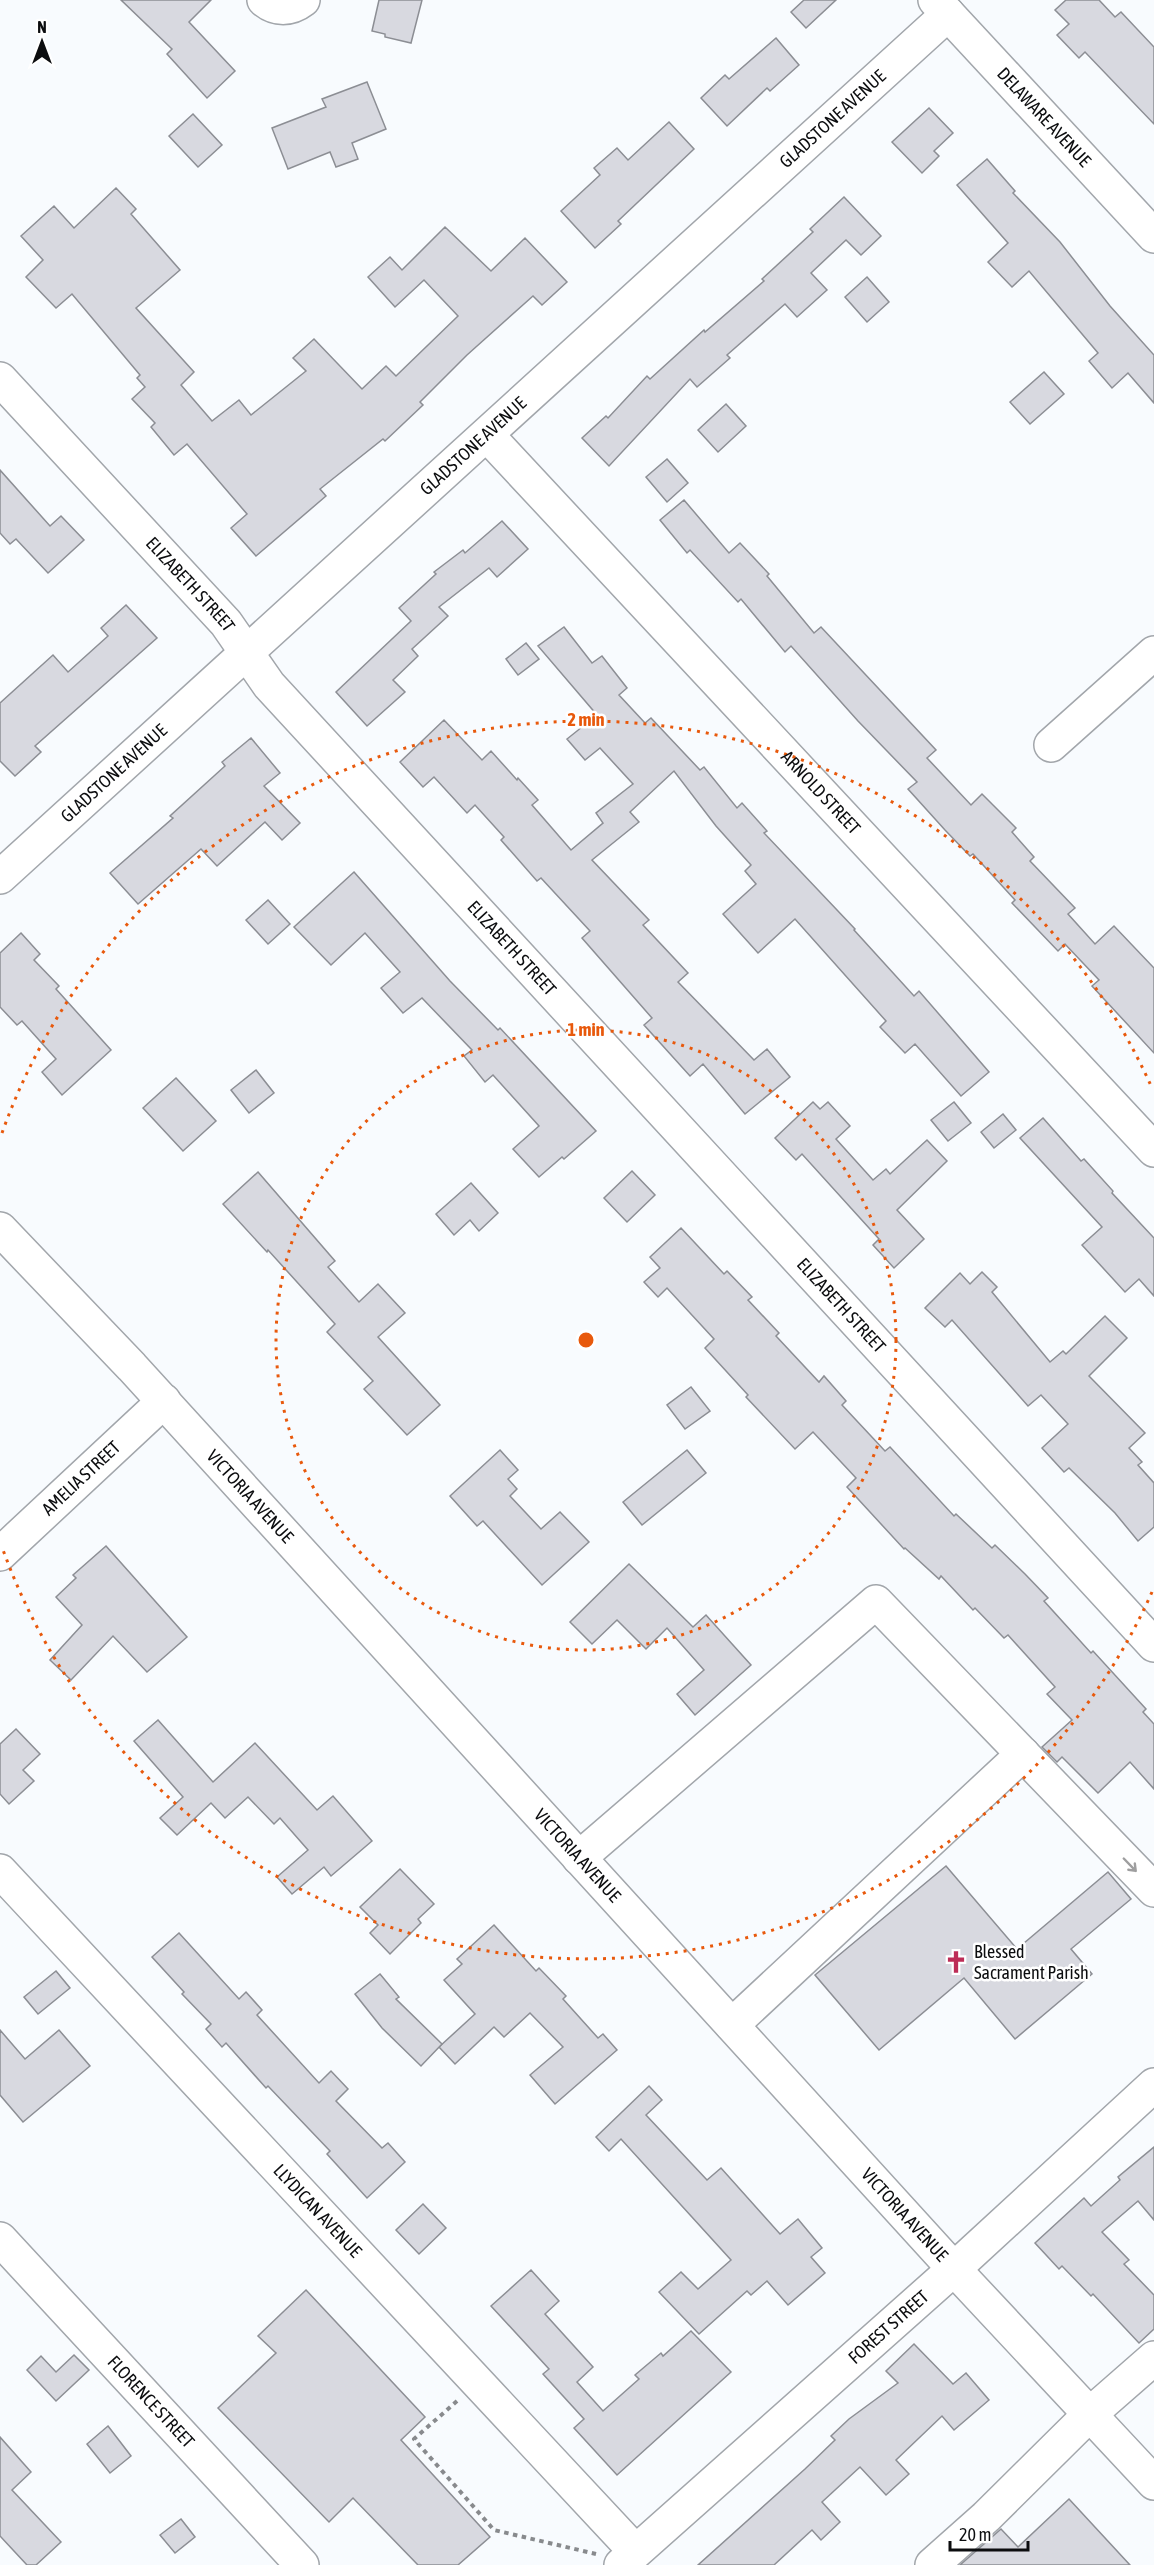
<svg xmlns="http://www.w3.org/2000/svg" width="1154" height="2565" font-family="'Asap Condensed',sans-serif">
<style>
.building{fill:#d8d9e0;stroke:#8c8e94;stroke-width:1.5}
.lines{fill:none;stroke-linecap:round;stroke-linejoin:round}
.minor-casing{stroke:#a2a6ab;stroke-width:36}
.path{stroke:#888a8d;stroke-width:4;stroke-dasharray:4.5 4.5;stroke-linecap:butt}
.minor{stroke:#fff;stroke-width:33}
.oneway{stroke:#9e9e9f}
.ring{fill:none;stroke:#e8590c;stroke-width:3;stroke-dasharray:3 6}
.labels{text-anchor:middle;stroke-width:5;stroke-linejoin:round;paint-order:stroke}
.street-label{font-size:18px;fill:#0c0d0f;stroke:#fff}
.poi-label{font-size:18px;fill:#0c0d0f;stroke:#fff;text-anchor:start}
.centre{fill:#e8590c;stroke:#fff;stroke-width:3}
.ring-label{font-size:18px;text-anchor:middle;font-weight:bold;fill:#e8590c;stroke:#fff;stroke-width:5;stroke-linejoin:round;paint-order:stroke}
</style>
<rect width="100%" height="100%" fill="#f8fbfe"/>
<!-- building -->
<g class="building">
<polygon points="121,0 211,0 189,22 235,71 207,98 167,54 172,49"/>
<polygon points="379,0 422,0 411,43 385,37 385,34 372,31"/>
<polygon points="804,0 836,0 806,28 791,12"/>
<polygon points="1066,0 1099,0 1115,17 1121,12 1154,47 1154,124 1085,52 1079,58 1057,35 1069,24 1055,10"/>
<polygon points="776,38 799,65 770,91 767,88 727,126 701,98 725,75 729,79"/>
<polygon points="367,82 386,129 352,143 358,159 336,167 330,152 288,169 272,128 326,107 322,99"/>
<polygon points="929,108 953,133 934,151 939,156 922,173 892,142"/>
<polygon points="193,114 222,145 198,167 169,136"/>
<polygon points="669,122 694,149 618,221 621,224 595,248 561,211 600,175 594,168 617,148 628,160"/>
<polygon points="987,159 1015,191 1013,193 1060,242 1110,306 1154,355 1154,403 1128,373 1112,388 1089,361 1098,353 1029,271 1012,287 988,262 1008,243 957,185"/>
<polygon points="116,188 136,209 131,214 180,270 136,308 194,372 181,385 212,421 239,400 251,415 306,371 293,358 314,339 362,389 386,366 396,376 458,316 424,280 395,307 368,277 390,257 402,270 445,227 491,271 525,238 567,282 542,305 533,296 467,355 420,402 423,405 385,441 383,439 320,489 326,496 256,556 231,528 247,514 187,444 174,455 151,427 155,423 132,399 145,387 137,378 140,375 72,294 56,308 26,277 43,260 21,236 54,206 74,228"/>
<polygon points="844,197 881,236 861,255 846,240 811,273 827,290 797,317 785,304 727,355 730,358 697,387 690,379 609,466 582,438 606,416 608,418 647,376 650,379 704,330 705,332 764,281 762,279 813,232 810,229"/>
<polygon points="867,277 889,302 867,322 845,297"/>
<polygon points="1044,372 1064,394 1030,424 1010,402"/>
<polygon points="726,404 746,426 718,452 698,430"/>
<polygon points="667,459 688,483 667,502 646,477"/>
<polygon points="0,470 50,526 61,516 84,540 48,573 16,539 10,544 0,533"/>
<polygon points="684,500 729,553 740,543 769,574 767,576 814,633 821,627 936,750 927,758 971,805 982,794 1016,828 1012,832 1034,857 1030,861 1075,908 1068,914 1095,944 1114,926 1154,968 1154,1053 1092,986 1099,980 1065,944 1058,951 1012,903 1015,900 973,854 970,856 945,830 908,789 917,782 858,721 791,646 785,652 741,599 738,602 690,550 687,553 660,520"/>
<polygon points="502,521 528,549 497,577 489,568 439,607 448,616 412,649 418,656 393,680 405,692 367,726 336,692 411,621 399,608 436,574 434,572 463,550 465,553"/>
<polygon points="126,605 157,638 35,746 41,752 15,776 0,761 0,703 53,655 68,672 108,636 101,628"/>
<polygon points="564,627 592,663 602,656 627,688 619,695 645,723 651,718 700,770 704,767 737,808 742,803 767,831 764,833 855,929 854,930 914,996 919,991 989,1072 961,1096 915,1044 905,1053 880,1027 886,1021 795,919 758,953 723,914 756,884 745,871 751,865 716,826 674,771 630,812 639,822 592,860 649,920 643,925 688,973 678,982 754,1060 767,1049 790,1077 745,1114 703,1064 690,1076 644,1025 652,1018 582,938 590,931 541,878 537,881 501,840 504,837 475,805 467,813 434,777 423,787 400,762 444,720 482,760 491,751 517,780 518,778 538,800 532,805 571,850 603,823 596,813 633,784 600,748 585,760 567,739 597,715 538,646"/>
<polygon points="526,643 539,659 518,675 506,659"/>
<polygon points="251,738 280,773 264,786 300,823 282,840 265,822 217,866 201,849 138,904 110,873 173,818 170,816 225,766 222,762"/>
<polygon points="354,872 450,981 498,1030 500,1028 596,1131 564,1159 562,1157 539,1177 513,1149 539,1126 493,1075 485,1082 464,1056 472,1050 422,998 403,1013 381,988 400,972 365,933 331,965 294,927"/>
<polygon points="268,900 290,924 268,944 246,920"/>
<polygon points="21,933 40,954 34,960 59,986 56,989 111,1050 62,1095 42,1072 56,1059 22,1021 17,1025 0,1007 0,953"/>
<polygon points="256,1070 274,1093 249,1113 231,1090"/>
<polygon points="176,1078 216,1121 183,1151 143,1108"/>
<polygon points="813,1102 820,1109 828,1102 850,1126 836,1139 873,1180 886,1169 890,1174 927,1140 947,1161 897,1210 924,1239 894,1268 873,1245 879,1239 802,1154 796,1160 775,1138"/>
<polygon points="954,1102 971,1123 948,1141 931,1120"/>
<polygon points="1003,1114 1016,1130 994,1148 981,1132"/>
<polygon points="1043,1118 1081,1161 1084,1159 1113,1191 1112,1193 1154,1238 1154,1296 1139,1279 1125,1292 1082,1245 1102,1227 1020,1138"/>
<polygon points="632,1171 655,1195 627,1222 604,1198"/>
<polygon points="258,1172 335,1261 328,1267 359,1302 378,1284 405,1313 378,1337 440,1405 407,1435 364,1389 373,1381 327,1332 335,1324 268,1250 267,1252 223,1204"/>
<polygon points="471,1183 498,1213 479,1231 470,1220 454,1235 436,1214"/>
<polygon points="681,1228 724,1274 727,1271 752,1297 748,1300 779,1333 776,1336 819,1382 824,1376 846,1401 842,1405 885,1451 890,1447 954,1516 956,1514 992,1548 995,1545 1025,1574 1048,1598 1044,1601 1091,1653 1093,1651 1146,1709 1143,1712 1154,1724 1154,1789 1130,1762 1098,1793 1062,1757 1057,1762 1042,1747 1072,1720 1047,1694 1055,1687 1008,1635 1004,1638 975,1608 973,1610 941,1576 939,1579 905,1548 904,1549 847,1487 856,1478 813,1432 795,1449 746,1397 748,1395 705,1348 714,1339 667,1288 658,1297 644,1282 660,1268 650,1257"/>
<polygon points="982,1272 997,1287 992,1292 1050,1362 1063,1351 1066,1354 1105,1316 1127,1338 1089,1376 1145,1433 1129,1448 1142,1462 1138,1465 1154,1483 1154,1527 1138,1541 1115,1513 1069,1468 1064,1472 1042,1448 1068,1424 1041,1395 1028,1406 952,1320 945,1327 925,1308 960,1273 970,1284"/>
<polygon points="691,1387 710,1411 685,1429 667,1405"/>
<polygon points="500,1450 518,1470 508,1479 517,1489 510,1496 541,1529 560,1512 589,1542 542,1585 483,1521 477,1526 450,1496"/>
<polygon points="687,1450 706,1473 642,1525 623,1502"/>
<polygon points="106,1546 187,1637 147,1672 113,1636 71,1680 50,1660 82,1625 56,1597 76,1578 73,1575"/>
<polygon points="629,1564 693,1627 706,1615 751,1665 695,1715 677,1694 704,1670 667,1628 646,1649 617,1620 592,1644 570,1622"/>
<polygon points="158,1720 213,1782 255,1743 317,1810 333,1796 372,1841 331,1876 324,1867 292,1894 277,1877 308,1850 280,1818 274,1824 248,1797 225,1818 211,1803 177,1835 160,1818 183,1797 134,1741"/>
<polygon points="16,1729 40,1754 23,1770 34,1781 9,1804 0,1794 0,1744"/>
<polygon points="946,1866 1017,1949 1108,1872 1131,1899 1071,1949 1092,1974 1015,2039 964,1978 879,2050 815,1975"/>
<polygon points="400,1869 434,1904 418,1919 421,1923 390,1954 370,1933 378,1925 360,1907"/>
<polygon points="494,1925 536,1971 539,1968 566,1996 563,1999 598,2038 603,2034 617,2050 555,2104 530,2075 563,2047 530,2013 504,2037 494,2027 455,2064 439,2047 475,2014 444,1980 462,1964 457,1959"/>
<polygon points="179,1933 239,1999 246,1992 262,2010 257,2015 319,2083 331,2071 348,2089 336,2101 382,2148 388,2143 405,2162 367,2198 327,2154 330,2151 268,2086 266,2088 226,2043 222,2047 206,2029 211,2024 182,1994 184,1992 152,1957"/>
<polygon points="56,1971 70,1988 38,2014 24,1997"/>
<polygon points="380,1974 399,1997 396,1999 442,2044 421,2066 382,2028 355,1994"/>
<polygon points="0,2030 25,2059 59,2030 90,2066 23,2122 0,2095"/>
<polygon points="649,2086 662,2100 646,2115 707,2180 721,2168 780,2234 798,2219 822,2248 811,2257 825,2273 788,2305 767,2281 751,2295 747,2291 699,2334 659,2292 681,2272 698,2289 731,2260 621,2139 609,2151 596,2137"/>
<polygon points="1154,2147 1154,2220 1138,2201 1102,2232 1129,2260 1124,2264 1154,2295 1154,2329 1139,2343 1093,2294 1091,2296 1062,2266 1059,2269 1035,2243 1084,2198 1091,2206 1120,2180 1118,2177"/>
<polygon points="423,2204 446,2228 419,2254 396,2230"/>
<polygon points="531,2270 559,2301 545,2314 593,2367 577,2382 603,2411 639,2379 635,2375 661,2353 663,2356 691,2331 731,2372 617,2475 574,2428 584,2419 543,2374 549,2369 491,2306"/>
<polygon points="306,2290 425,2417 401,2440 490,2537 458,2565 418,2565 353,2498 329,2522 218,2408 276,2353 258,2336"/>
<polygon points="914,2344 953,2384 966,2373 989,2400 954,2430 942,2416 896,2460 909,2474 886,2495 860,2467 822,2502 840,2522 821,2540 812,2530 774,2565 698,2565 805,2469 835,2440 831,2436 849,2419 898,2383 886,2371"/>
<polygon points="74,2355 89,2370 56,2401 27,2370 41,2356 56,2372"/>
<polygon points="108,2426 131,2456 110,2473 87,2444"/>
<polygon points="0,2437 31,2472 12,2490 61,2542 36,2565 27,2565 0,2536"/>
<polygon points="1069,2499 1130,2565 960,2565 1001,2529 1018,2547"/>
<polygon points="181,2519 195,2537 175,2553 160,2535"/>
</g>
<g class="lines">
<!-- minor casing -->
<g class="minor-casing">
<g id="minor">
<path d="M264 0C276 10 290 10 303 0"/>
<path id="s1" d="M935 0 1154 236"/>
<path id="s2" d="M0 379 226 623 269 685 1154 1645"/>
<path id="s3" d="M487 435 1154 1150"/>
<polyline points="1051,745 1154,653"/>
<path id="s4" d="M0 877 948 14"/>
<path id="s5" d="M0 1229 132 1367 954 2269 1154 2483"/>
<path id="s6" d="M0 1554 164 1401"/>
<polyline points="579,1858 876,1602 1154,1890"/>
<path id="s7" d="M0 1871 635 2551"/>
<polyline points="732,2025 1023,1754"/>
<path id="s8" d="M0 2239 302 2565"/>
<path id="s9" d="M621 2565 954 2269 1154 2085"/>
<polyline points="932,2565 986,2517 1090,2414 1154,2358"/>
</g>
</g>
<!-- path -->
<polyline class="path" points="457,2401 414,2439 494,2530 596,2554"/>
<!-- minor -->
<use href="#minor" class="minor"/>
</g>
<!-- one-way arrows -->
<defs><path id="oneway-shaft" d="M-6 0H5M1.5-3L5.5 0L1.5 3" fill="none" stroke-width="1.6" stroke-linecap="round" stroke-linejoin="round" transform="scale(1.5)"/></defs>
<use class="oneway" href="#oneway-shaft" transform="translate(1130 1865) rotate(46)"/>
<!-- distance rings -->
<g class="ring">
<circle cx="586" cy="1340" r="310"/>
<path d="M1152 1592A620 620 0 0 1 2 1547M2 1133A620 620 0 0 1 1152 1088"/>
</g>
<!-- icons -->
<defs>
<g id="church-bare" transform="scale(1.8)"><path d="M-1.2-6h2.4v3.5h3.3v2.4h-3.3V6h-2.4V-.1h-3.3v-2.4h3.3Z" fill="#bd2d57" stroke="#fff" stroke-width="2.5" paint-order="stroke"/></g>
</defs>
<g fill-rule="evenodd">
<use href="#church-bare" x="956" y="1962"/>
</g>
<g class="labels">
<!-- street labels -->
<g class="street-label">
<text dy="6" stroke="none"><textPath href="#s1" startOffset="160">DELAWARE AVENUE</textPath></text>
<text dy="6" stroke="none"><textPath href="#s4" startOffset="1126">GLADSTONE AVENUE</textPath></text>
<text dy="6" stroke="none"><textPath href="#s4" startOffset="640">GLADSTONE AVENUE</textPath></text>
<text dy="6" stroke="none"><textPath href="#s2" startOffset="280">ELIZABETH STREET</textPath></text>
<text dy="6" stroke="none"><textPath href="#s4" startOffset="154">GLADSTONE AVENUE</textPath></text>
<text dy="6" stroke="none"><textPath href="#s3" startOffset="489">ARNOLD STREET</textPath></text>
<text dy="6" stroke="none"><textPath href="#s2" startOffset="766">ELIZABETH STREET</textPath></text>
<text dy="6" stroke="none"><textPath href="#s2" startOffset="1252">ELIZABETH STREET</textPath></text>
<text dy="6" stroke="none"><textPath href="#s6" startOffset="111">AMELIA STREET</textPath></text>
<text dy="6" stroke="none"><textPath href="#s5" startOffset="366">VICTORIA AVENUE</textPath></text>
<text dy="6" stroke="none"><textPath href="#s5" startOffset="852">VICTORIA AVENUE</textPath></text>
<text dy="6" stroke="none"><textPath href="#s7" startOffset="465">LLYDICAN AVENUE</textPath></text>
<text dy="6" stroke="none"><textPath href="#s5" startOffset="1338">VICTORIA AVENUE</textPath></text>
<text dy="6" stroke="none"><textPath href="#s9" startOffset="358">FOREST STREET</textPath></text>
<text dy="6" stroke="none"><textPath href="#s8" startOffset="222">FLORENCE STREET</textPath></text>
</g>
<!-- poi labels -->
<g class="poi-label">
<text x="974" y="1958">Blessed<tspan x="974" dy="21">Sacrament Parish</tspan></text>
</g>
</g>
<circle cx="586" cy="1340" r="9" class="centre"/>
<g class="ring-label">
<text x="586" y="726">2 min</text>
<text x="586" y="1036">1 min</text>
</g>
<!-- north arrow -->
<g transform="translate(42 42)" stroke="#ffffff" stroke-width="4.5" paint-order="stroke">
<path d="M0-4.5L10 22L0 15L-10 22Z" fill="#0c0d0f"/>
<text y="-9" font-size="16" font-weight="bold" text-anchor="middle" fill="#0c0d0f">N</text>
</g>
<!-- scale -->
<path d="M950 2541v9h78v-9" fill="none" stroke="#0c0d0f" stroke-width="3"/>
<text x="959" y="2541" font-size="18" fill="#0c0d0f" stroke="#ffffff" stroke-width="4.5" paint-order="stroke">20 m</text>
</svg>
